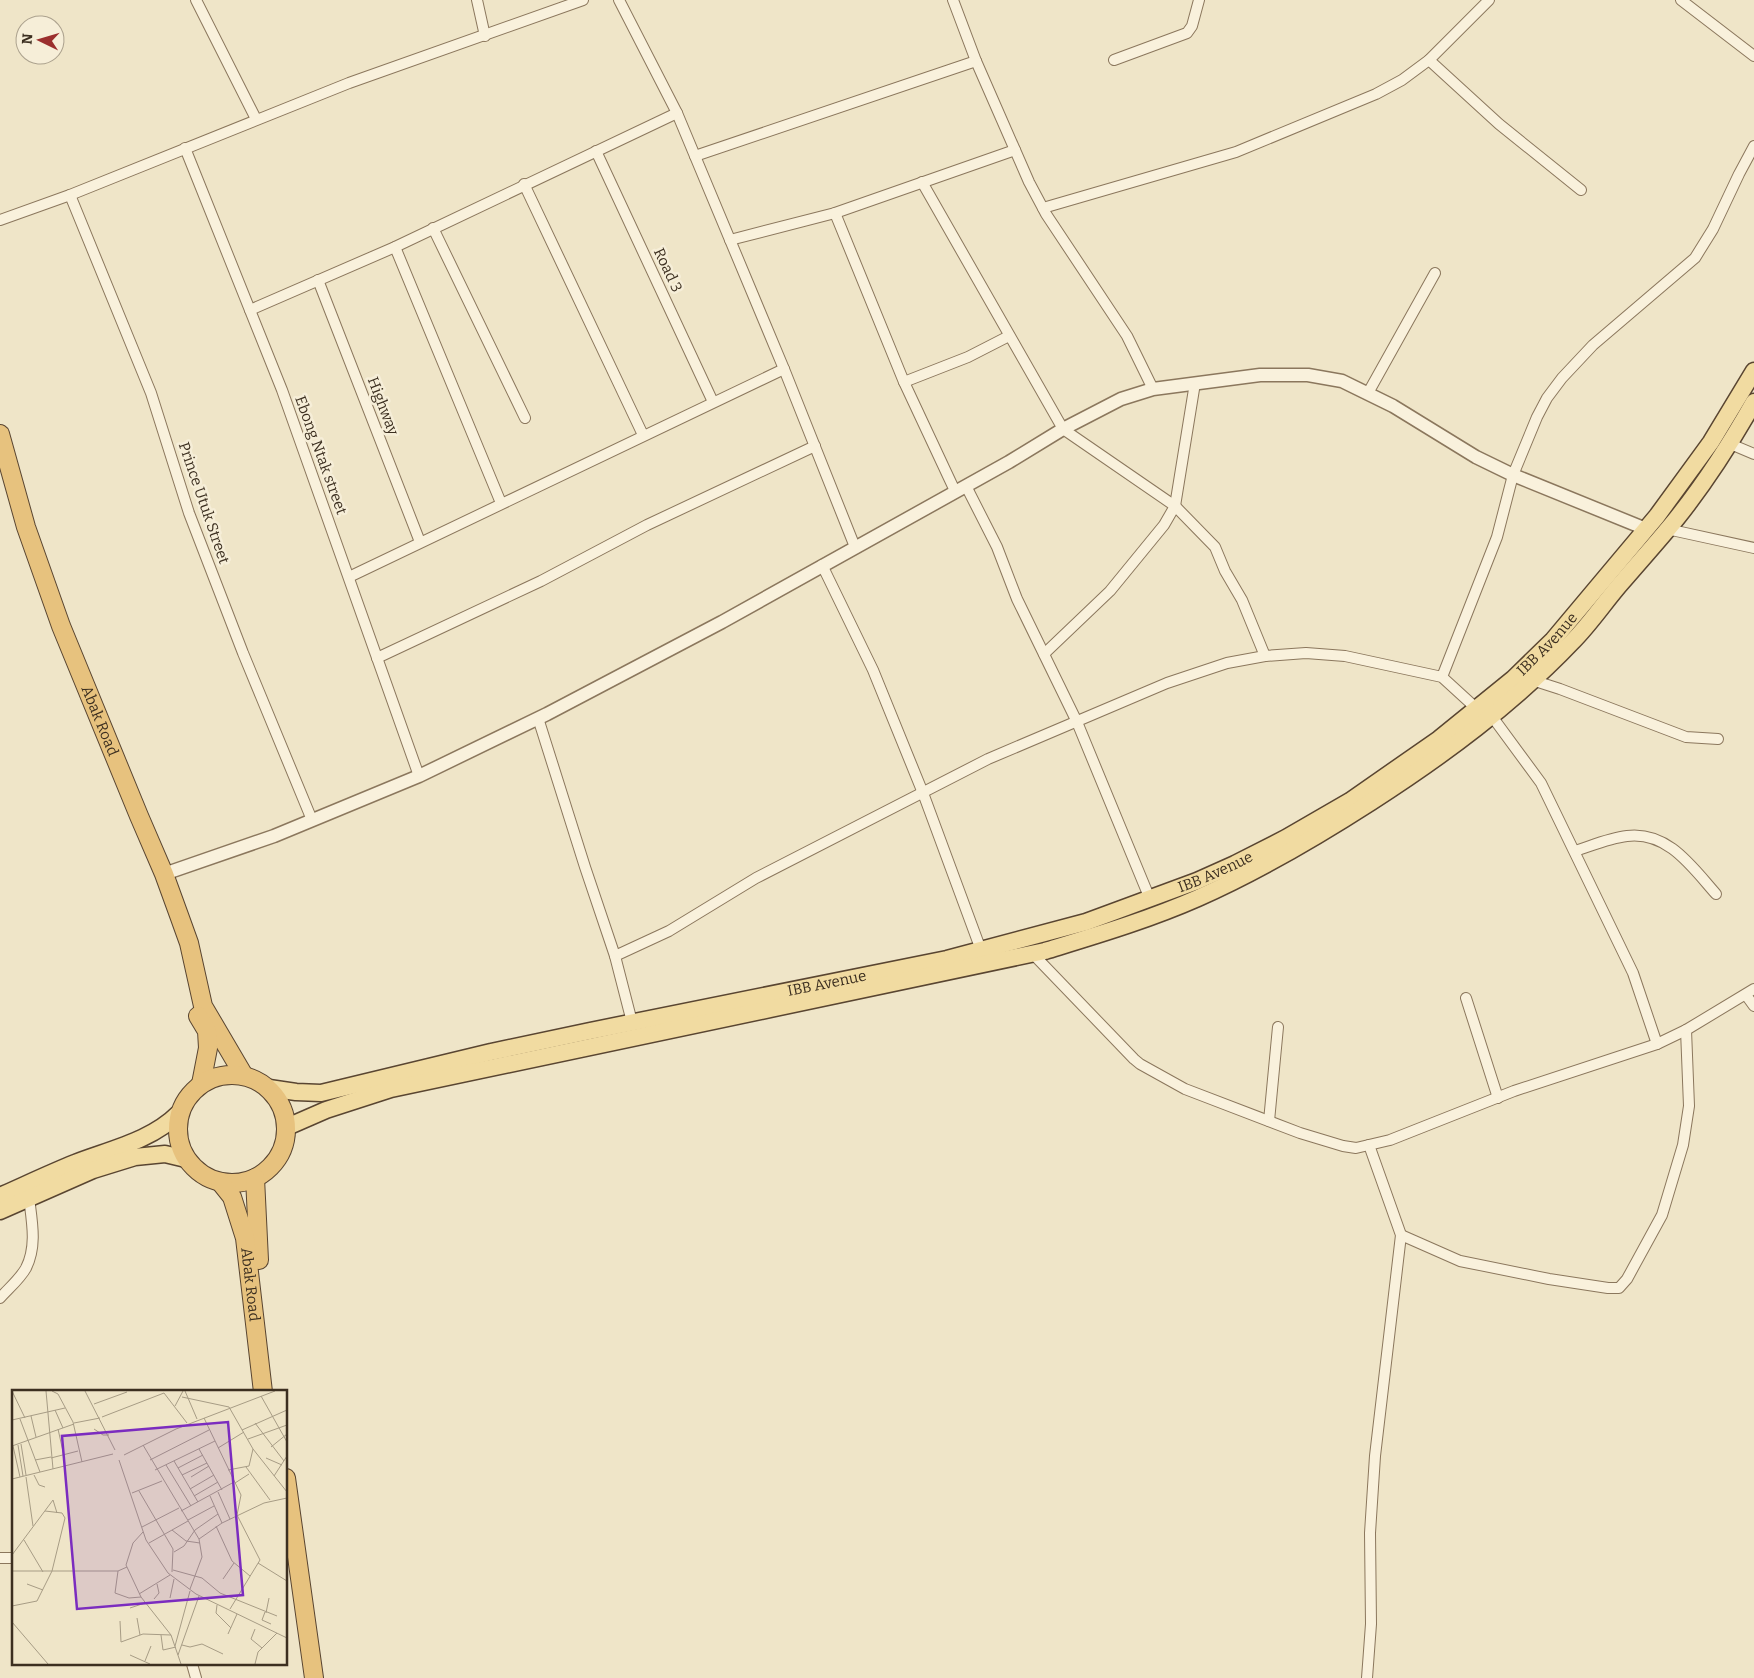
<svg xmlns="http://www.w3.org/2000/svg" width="1754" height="1678" font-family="Bitter,serif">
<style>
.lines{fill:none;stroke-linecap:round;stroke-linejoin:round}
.minor-casing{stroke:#8b775d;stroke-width:12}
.tertiary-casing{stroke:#8b775d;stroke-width:15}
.primary-casing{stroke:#594531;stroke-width:19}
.trunk-casing{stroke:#594531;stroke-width:20}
.minor{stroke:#f9f1dc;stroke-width:10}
.tertiary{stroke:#f9f1dc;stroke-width:12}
.primary{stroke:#f1dba1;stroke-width:16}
.trunk{stroke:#e7c27e;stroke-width:18}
.labels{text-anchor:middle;stroke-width:5;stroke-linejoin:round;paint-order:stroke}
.street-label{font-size:15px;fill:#3c2f20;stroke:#f6eed8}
.inset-road{fill:none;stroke:#a79c85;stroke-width:1}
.view{fill:#7b2cbf;fill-opacity:0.15;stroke:#7b2cbf;stroke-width:2.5}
.inset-edge{fill:none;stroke:#3c2f20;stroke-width:2.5}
</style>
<rect width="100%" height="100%" fill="#efe5c8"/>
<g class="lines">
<!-- minor casing -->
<g class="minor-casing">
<g id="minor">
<polyline points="196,0 256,119"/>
<polyline points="477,0 485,36"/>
<polyline points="619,0 677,113 784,369 855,547"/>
<polyline points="953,0 976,61 1029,182 1046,214 1127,336 1153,389"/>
<polyline points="1681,0 1754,56"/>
<polyline points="1114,60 1187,33 1192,26 1199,0"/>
<polyline points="1429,60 1499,124 1581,190"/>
<polyline points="185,148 282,390 419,776"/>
<polyline points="596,151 713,402"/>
<polyline points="695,156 976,61"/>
<polyline points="922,182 1063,429 1175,506 1215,547 1225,571 1242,600 1265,656"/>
<polyline points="524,184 643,435"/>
<polyline points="70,195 151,393 189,513 243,653 312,820"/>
<polyline points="1043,208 1236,152 1376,94 1402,80 1429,60 1489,0"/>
<polyline points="835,213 904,382 955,491"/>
<polyline points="0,220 70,195 349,83 583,0"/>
<polyline points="433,228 525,418"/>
<polyline points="730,240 835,213 1015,150"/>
<polyline points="395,247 501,503"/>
<polyline points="318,280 420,542"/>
<polyline points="250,310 395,247 677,113"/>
<polyline points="904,382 968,357 1009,336"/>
<polyline points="1368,393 1435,273"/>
<polyline points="1728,443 1754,454"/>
<polyline points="966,486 997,547 1017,599 1077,722 1150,899"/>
<polyline points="1667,529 1754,548"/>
<polyline points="822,565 873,670 923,793 981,950"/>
<polyline points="349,577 784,369"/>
<polyline points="1044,654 1110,591 1164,525 1175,506 1195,383"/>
<polyline points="377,658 541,581 647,525 815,446"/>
<polyline points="1442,677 1497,537 1513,475 1537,417 1547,398 1562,378 1593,345 1695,258 1713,229 1739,174 1754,146"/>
<polyline points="1532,680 1560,689 1686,737 1718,739"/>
<polyline points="1491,715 1541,783 1633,973 1657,1044"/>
<polyline points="538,718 585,867 615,956 632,1022"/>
<path d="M1575 851C1591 846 1609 838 1627 836 1668 831 1692 867 1716 894"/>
<polyline points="1032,953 1134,1059 1140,1064 1185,1089 1300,1133 1343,1146 1356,1148 1390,1140 1514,1091 1657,1044 1686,1030 1754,989"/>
<polyline points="615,956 669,931 756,878 988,759 1167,683 1227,663 1265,656 1306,653 1345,656 1442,677 1477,709"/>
<polyline points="1746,995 1754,1006"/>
<polyline points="1466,998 1498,1098"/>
<polyline points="1269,1121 1278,1027"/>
<polyline points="1401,1235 1460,1261 1549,1279 1608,1288 1619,1288 1627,1279 1662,1215 1683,1145 1689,1106 1686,1030"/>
<path d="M0 1298C8 1289 20 1279 26 1268 37 1246 32 1222 29 1198"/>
<polyline points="0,1558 14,1558"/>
<polyline points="192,1664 196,1678"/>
<polyline points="1367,1678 1371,1624 1370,1533 1375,1456 1401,1235 1369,1145"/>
</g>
</g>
<!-- tertiary casing -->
<g class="tertiary-casing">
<polyline id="tertiary" points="164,874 274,836 419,776 547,714 722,622 1009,462 1063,429 1121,399 1153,389 1260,375 1308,375 1342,381 1393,406 1476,457 1513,475 1646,529"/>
</g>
<!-- primary casing -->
<g class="primary-casing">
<g id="primary">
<path id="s1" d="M269 1088 296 1092 321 1093 491 1052 590 1031 947 959 1086 922 1197 881 1235 864 1286 838 1350 801 1439 739 1513 679 1553 640 1657 516 1711 442 1754 371"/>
<path d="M287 1127 326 1110 391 1089 1045 951C1097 935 1148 920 1198 898 1259 871 1315 838 1371 802 1444 755 1513 704 1573 641 1591 623 1606 600 1623 581 1641 560 1660 539 1677 518 1705 483 1732 441 1754 402"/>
<path d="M0 1196C25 1185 50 1173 75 1163 111 1149 151 1141 179 1113"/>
<polyline points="0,1211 93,1170 135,1157 165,1154 186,1159"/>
</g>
</g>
<!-- trunk casing -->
<g class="trunk-casing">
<g id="trunk">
<path id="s2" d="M0 434 26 527 61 626 139 816 164 874 180 918 189 943 203 1006 243 1074"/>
<polyline points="198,1016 207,1031 208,1048 201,1084"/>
<circle cx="232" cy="1129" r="54"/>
<polyline points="255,1178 259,1260"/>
<path id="s3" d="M220 1182 232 1197 245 1238 263 1392"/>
<polyline points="286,1478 314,1678"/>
</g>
</g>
<!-- minor -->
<use href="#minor" class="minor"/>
<!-- tertiary -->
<use href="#tertiary" class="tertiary"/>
<!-- primary -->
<use href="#primary" class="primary"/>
<!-- trunk -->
<use href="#trunk" class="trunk"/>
</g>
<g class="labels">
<!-- street labels -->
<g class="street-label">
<text transform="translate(668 270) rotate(65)" y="5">Road 3</text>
<text transform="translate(383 406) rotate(69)" y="5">Highway</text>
<text transform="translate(321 455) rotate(70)" y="5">Ebong Ntak street</text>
<text transform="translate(204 503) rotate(71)" y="5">Prince Utuk Street</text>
<text dy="5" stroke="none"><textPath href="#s1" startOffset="1380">IBB Avenue</textPath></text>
<text dy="5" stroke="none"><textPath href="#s2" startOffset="304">Abak Road</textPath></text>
<text dy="5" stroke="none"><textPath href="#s1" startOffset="975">IBB Avenue</textPath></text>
<text dy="5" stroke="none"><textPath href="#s1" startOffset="570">IBB Avenue</textPath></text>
<text dy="5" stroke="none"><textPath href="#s3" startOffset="109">Abak Road</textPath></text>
</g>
</g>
<!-- overview -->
<g transform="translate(12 1390)">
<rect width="275" height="275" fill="#efe5c8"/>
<path class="inset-road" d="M0 1 13 28M34 1 41 79M40 1 46 4 61 32 70 72M73 1 103 60M173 1 185 29M249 6 275 52M170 7 217 17 241 59 275 102M82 14 115 2M163 16 171 1M43 20 51 38M19 26 24 47M90 27 152 3 175 33M192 28 229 105 225 125 248 170 218 219M8 29 28 82M0 30 53 18M62 33 88 28M243 33 272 71M46 39 52 66M82 39 91 45H97M230 40 275 20M236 49 275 35M9 54 14 85M6 55 11 86M131 55 187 149 190 167 178 199M0 56 62 34M1 56 8 87M259 57 275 44M206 58 232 42M187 59 210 100M112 65 164 39 263 1M39 68 66 61M254 68 270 75M23 70 39 67M107 70 134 150 156 183 184 204 275 248M138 70 197 40M162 71 186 112M154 75 179 116M234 77 258 110M166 78 191 65M143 80 203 51M216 80 237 76 241 59M22 85 27 95 33 97M170 85 195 73M262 86 275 66M14 87 21 136M179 87 197 76M0 89 101 64M223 93 237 84M178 99 202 85M127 101 161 159 160 182M206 102 218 129M120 103 150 91M182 106 206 92M198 106 210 133M169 121 222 92M176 130 202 116M204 136 220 171 238 186M130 137 167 118M160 140 174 151 188 153M131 142 121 153 114 175 129 207 159 245 169 274M187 149 210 133 252 113 275 108M12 150 31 182M137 153 176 131M162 162 172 156 183 140 206 124M0 165 41 110 45 123M246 173 275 191M161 180 190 188 208 203 265 226M0 181H106L115 177M106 181 103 203 117 208 129 207M211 189 222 173M15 194 31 200M127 204 158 185M158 208 162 189M142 209 147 203 145 194M205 215 204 223 219 238M0 216 25 211 40 181 53 128 50 123 33 121M118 218 133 213M253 222 250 230 259 234M254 223 257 208M125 228 128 245M108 231 109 252 131 244 159 245M0 232 36 274M243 239 239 249 250 258M216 244 225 224M149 245 151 260 164 257M170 255 178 257 190 254 211 264M163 256 178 201M118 265 138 274M166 265 187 206M133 271 139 256M243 274 246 262 265 243"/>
<path class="view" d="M216 32 231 205 65 219 50 46Z"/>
<rect width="275" height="275" class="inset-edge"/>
</g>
<!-- north arrow -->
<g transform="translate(40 40) rotate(275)"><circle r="24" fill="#f6eed8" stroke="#aca28e"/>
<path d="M0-4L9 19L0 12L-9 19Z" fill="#9b2f2d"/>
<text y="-8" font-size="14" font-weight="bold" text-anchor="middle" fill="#3c2f20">N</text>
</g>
</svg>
